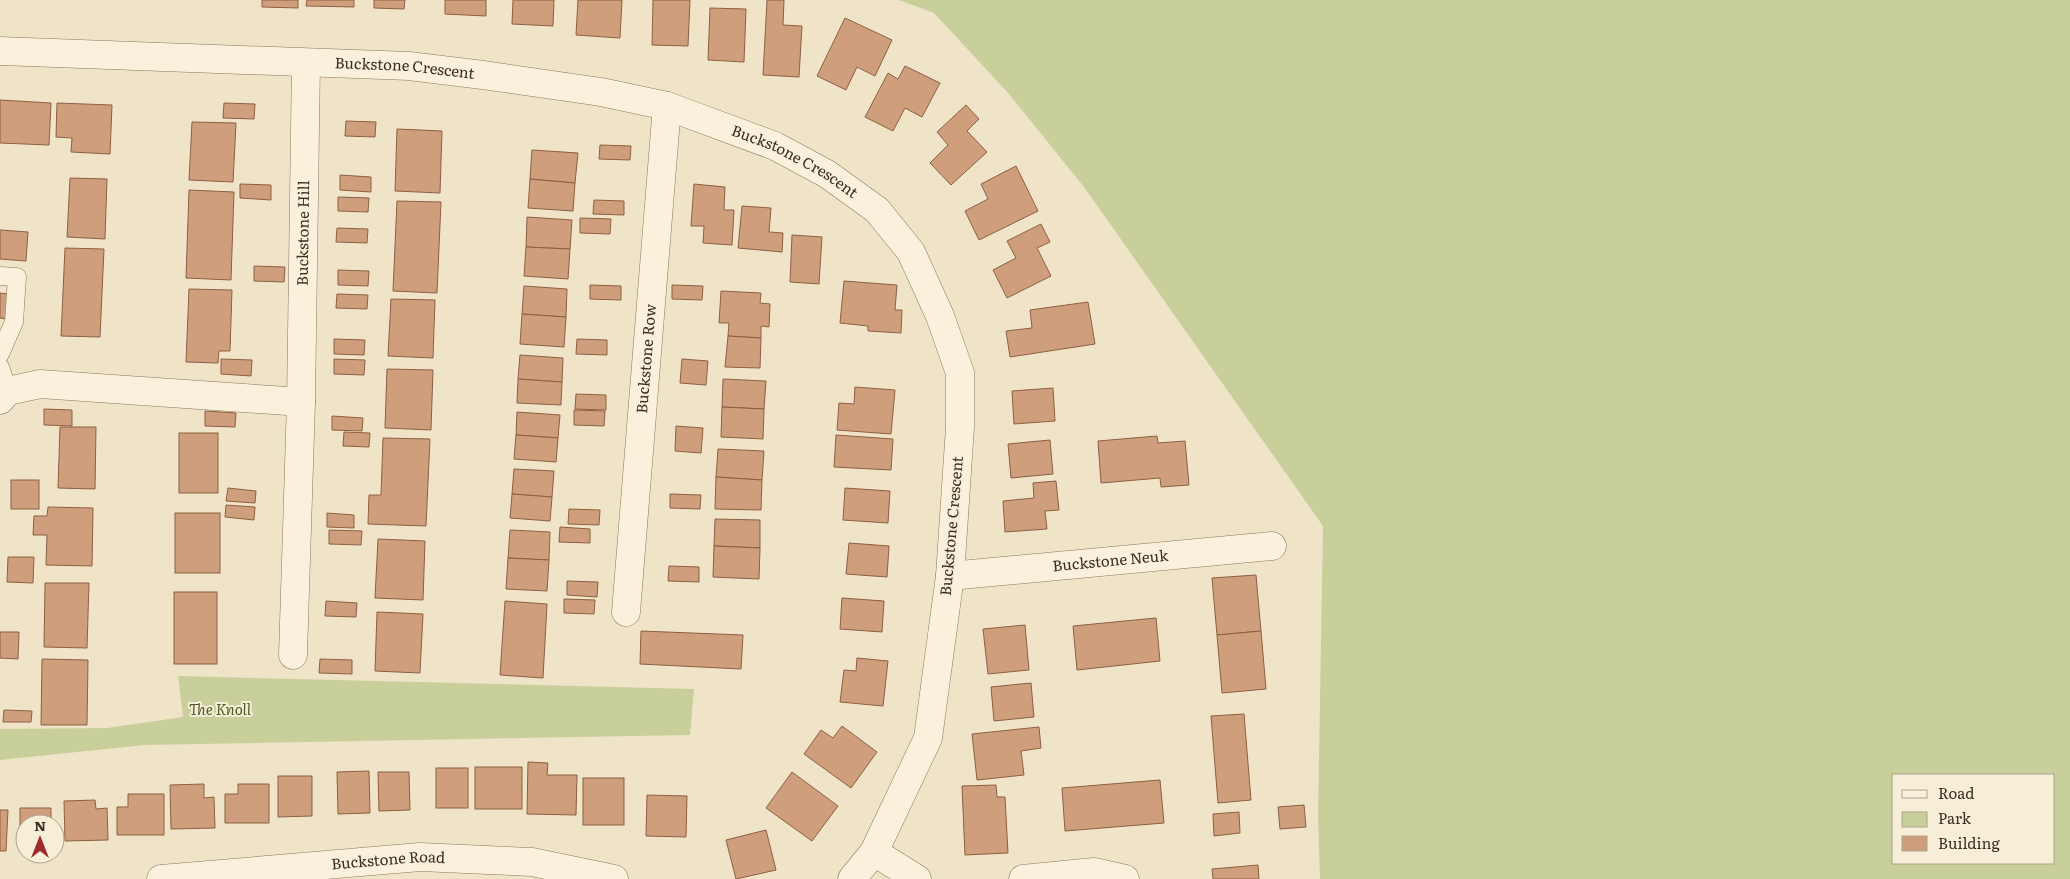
<svg xmlns="http://www.w3.org/2000/svg" width="2070" height="879" font-family="Literata,serif">
<style>
.green{fill:#c9cf9b;fill-rule:evenodd}
.building{fill:#cf9f7d;stroke:#8d5f41}
.lines{fill:none;stroke-linecap:round;stroke-linejoin:round}
.lane-casing{stroke:#8d765c;stroke-width:19}
.street-casing{stroke:#8d765c;stroke-width:29}
.lane{stroke:#faf1dc;stroke-width:18}
.street{stroke:#faf1dc;stroke-width:28}
.labels{text-anchor:middle;stroke-width:4;stroke-linejoin:round;paint-order:stroke}
.street-label{font-size:15px;fill:#3d2e20;stroke:#f7eed8}
.park-label{font-size:15px;font-style:italic;fill:#4d5a26;stroke:#f7eed8}
</style>
<rect width="100%" height="100%" fill="#f0e4c8"/>
<!-- green -->
<g class="green">
<path d="M899 0H2070V879H1320L1318 816 1323 526 1084 187 1009 94 934 13ZM1894 775H2054V863H1894Z"/>
<polygon points="178,676 694,689 690,735 145,745 0,760 0,729 107,728 183,717"/>
</g>
<!-- building -->
<g class="building">
<polygon points="262,0 298,0 298,8 262,7"/>
<polygon points="307,0 354,0 354,7 306,6"/>
<polygon points="374,0 405,0 404,9 374,8"/>
<polygon points="445,0 486,0 486,16 445,14"/>
<polygon points="513,0 554,0 553,26 512,24"/>
<polygon points="578,0 622,0 620,38 576,35"/>
<polygon points="653,0 690,0 688,46 652,45"/>
<polygon points="767,0 784,0 783,25 802,26 799,77 763,75"/>
<polygon points="710,8 746,9 744,62 708,60"/>
<polygon points="845,18 892,40 875,76 857,67 846,90 817,76"/>
<polygon points="905,66 940,83 922,117 905,108 893,131 865,117 888,73 898,79"/>
<polygon points="0,100 51,103 49,145 0,143"/>
<polygon points="57,103 112,105 110,154 71,152 72,138 56,137"/>
<polygon points="224,103 255,104 254,119 223,118"/>
<polygon points="966,105 979,119 967,131 987,152 951,185 930,163 948,145 937,132"/>
<polygon points="346,121 376,122 375,137 345,136"/>
<polygon points="192,122 236,123 233,182 189,180"/>
<polygon points="397,129 442,131 440,193 395,191"/>
<polygon points="600,145 631,146 630,160 599,159"/>
<polygon points="532,150 578,153 575,183 530,179"/>
<polygon points="1016,166 1038,211 979,240 965,211 988,199 981,184"/>
<polygon points="340,175 371,177 371,192 340,190"/>
<polygon points="70,178 107,179 105,239 67,237"/>
<polygon points="530,179 575,183 573,211 528,208"/>
<polygon points="240,184 271,185 271,200 240,198"/>
<polygon points="694,184 725,187 724,210 734,210 732,245 703,243 704,226 691,226"/>
<polygon points="189,190 234,192 231,280 186,278"/>
<polygon points="338,197 369,198 368,212 338,211"/>
<polygon points="594,200 624,201 624,215 593,214"/>
<polygon points="397,201 441,202 437,293 393,291"/>
<polygon points="742,206 771,208 769,232 783,233 782,252 738,248"/>
<polygon points="527,217 572,220 570,249 526,247"/>
<polygon points="580,218 611,219 610,234 580,233"/>
<polygon points="1041,224 1050,242 1037,248 1051,276 1007,298 993,270 1016,258 1007,241"/>
<polygon points="337,228 368,229 367,243 336,242"/>
<polygon points="0,230 28,232 26,261 0,259"/>
<polygon points="792,235 822,237 819,284 790,282"/>
<polygon points="526,247 570,249 568,279 524,276"/>
<polygon points="65,248 104,249 100,337 61,336"/>
<polygon points="254,266 285,267 284,282 254,281"/>
<polygon points="338,270 369,271 368,286 338,285"/>
<polygon points="844,281 897,285 895,310 902,310 901,333 868,331 868,326 840,323"/>
<polygon points="590,285 621,286 621,300 590,299"/>
<polygon points="672,285 703,286 702,300 672,299"/>
<polygon points="524,286 567,289 566,317 522,314"/>
<polygon points="189,289 232,290 230,351 219,351 218,363 186,362"/>
<polygon points="721,291 761,293 760,303 770,304 769,327 761,326 761,338 728,336 729,323 719,323"/>
<polygon points="0,293 8,294 6,319 0,318"/>
<polygon points="337,294 368,295 367,309 336,308"/>
<polygon points="391,299 435,300 433,358 388,356"/>
<polygon points="1088,302 1095,344 1010,357 1006,331 1032,328 1030,310"/>
<polygon points="522,314 566,317 564,347 520,344"/>
<polygon points="728,336 761,338 760,368 725,367"/>
<polygon points="334,339 365,340 364,355 334,354"/>
<polygon points="577,339 607,340 607,355 576,354"/>
<polygon points="520,355 563,358 562,382 518,379"/>
<polygon points="221,359 252,360 251,376 221,374"/>
<polygon points="334,359 365,360 364,375 334,374"/>
<polygon points="682,359 708,361 706,385 680,383"/>
<polygon points="387,369 433,370 431,430 385,428"/>
<polygon points="518,379 562,382 561,405 517,403"/>
<polygon points="723,379 766,381 764,409 722,407"/>
<polygon points="855,387 895,390 891,434 837,430 839,403 854,404"/>
<polygon points="1053,388 1055,421 1014,424 1012,391"/>
<polygon points="576,394 606,395 606,410 575,409"/>
<polygon points="722,407 764,409 763,439 721,437"/>
<polygon points="44,409 72,410 72,426 44,425"/>
<polygon points="574,410 605,411 604,426 574,425"/>
<polygon points="205,411 236,413 235,427 205,426"/>
<polygon points="517,412 560,415 558,438 516,435"/>
<polygon points="332,416 363,418 362,431 332,430"/>
<polygon points="676,426 703,428 701,453 675,451"/>
<polygon points="60,427 96,427 95,489 58,488"/>
<polygon points="344,432 370,433 369,447 343,446"/>
<rect x="179" y="433" width="39" height="60"/>
<polygon points="516,435 558,438 556,462 514,459"/>
<polygon points="836,435 893,439 891,470 834,467"/>
<polygon points="1157,436 1158,443 1185,441 1189,485 1161,487 1160,478 1101,483 1098,441"/>
<polygon points="383,438 430,439 426,526 368,524 369,495 381,495"/>
<polygon points="1050,440 1053,474 1011,478 1008,444"/>
<polygon points="718,449 764,451 762,480 716,477"/>
<polygon points="514,469 554,471 552,497 512,494"/>
<polygon points="716,477 762,480 761,510 715,509"/>
<rect x="11" y="480" width="28" height="29"/>
<polygon points="1056,481 1059,510 1045,511 1047,529 1005,532 1003,501 1034,498 1033,483"/>
<polygon points="228,488 256,491 255,503 226,501"/>
<polygon points="845,488 890,491 888,523 843,520"/>
<polygon points="512,494 552,497 550,521 510,518"/>
<polygon points="670,494 701,495 700,509 670,508"/>
<polygon points="226,505 255,507 254,520 225,517"/>
<polygon points="48,507 93,508 92,566 46,565 47,535 33,535 34,516 47,516"/>
<polygon points="569,509 600,510 599,525 568,524"/>
<rect x="175" y="513" width="45" height="60"/>
<polygon points="327,513 354,515 354,528 327,527"/>
<polygon points="715,519 760,520 760,548 714,546"/>
<polygon points="560,527 590,529 590,543 559,542"/>
<polygon points="329,530 362,531 361,545 329,544"/>
<polygon points="510,530 550,532 549,560 508,558"/>
<polygon points="378,539 425,541 423,600 375,598"/>
<polygon points="849,543 889,546 887,577 846,574"/>
<polygon points="714,546 760,548 759,579 713,577"/>
<polygon points="8,557 34,557 33,583 7,582"/>
<polygon points="508,558 549,560 547,591 506,589"/>
<polygon points="669,566 699,567 699,582 668,581"/>
<polygon points="1256,575 1261,631 1217,635 1212,578"/>
<polygon points="567,581 598,582 597,597 567,595"/>
<polygon points="45,583 89,583 87,648 44,647"/>
<rect x="174" y="592" width="43" height="72"/>
<polygon points="842,598 884,601 882,632 840,629"/>
<polygon points="564,599 595,600 594,614 564,613"/>
<polygon points="326,601 357,603 356,617 325,616"/>
<polygon points="505,601 547,604 543,678 500,675"/>
<polygon points="377,612 423,614 420,673 375,671"/>
<polygon points="1156,618 1160,661 1077,670 1073,626"/>
<polygon points="1025,625 1029,670 988,674 983,629"/>
<polygon points="641,631 743,635 741,669 640,664"/>
<polygon points="1261,631 1266,689 1222,693 1217,635"/>
<polygon points="0,632 19,632 18,659 0,658"/>
<polygon points="857,658 888,661 883,706 840,702 844,670 856,671"/>
<polygon points="42,659 88,660 87,725 41,725"/>
<polygon points="320,659 352,660 352,674 319,673"/>
<polygon points="1031,683 1034,717 994,721 991,687"/>
<polygon points="4,710 32,711 31,722 3,722"/>
<polygon points="1244,714 1251,800 1218,803 1211,716"/>
<polygon points="842,726 877,752 851,788 804,754 821,730 833,738"/>
<polygon points="1039,727 1041,748 1021,751 1024,775 977,780 972,734"/>
<polygon points="528,762 548,763 547,775 577,775 576,815 527,814"/>
<rect x="475" y="767" width="47" height="42"/>
<rect x="436" y="768" width="32" height="40"/>
<polygon points="369,771 370,813 338,814 337,772"/>
<polygon points="378,772 409,772 410,810 379,811"/>
<polygon points="792,772 838,806 812,841 766,808"/>
<polygon points="278,776 312,776 312,816 278,817"/>
<rect x="583" y="778" width="41" height="47"/>
<polygon points="1160,780 1164,823 1065,831 1062,788"/>
<polygon points="204,784 204,798 214,797 215,828 171,829 170,785"/>
<polygon points="238,784 269,784 269,823 225,823 225,794 238,794"/>
<polygon points="996,785 997,797 1005,797 1008,853 965,855 962,786"/>
<polygon points="128,794 164,794 164,835 117,835 117,807 128,807"/>
<polygon points="647,795 687,796 686,837 646,836"/>
<polygon points="95,800 96,809 107,808 108,840 65,841 64,801"/>
<polygon points="1304,805 1306,827 1280,829 1278,807"/>
<polygon points="20,808 51,808 51,824 25,824 25,846 20,846"/>
<polygon points="0,810 8,810 6,851 0,851"/>
<polygon points="1239,812 1240,833 1214,836 1213,814"/>
<polygon points="766,830 776,870 736,879 726,840"/>
<polygon points="1258,865 1259,879 1213,879 1212,869"/>
</g>
<g class="lines">
<!-- lane casing -->
<g class="lane-casing">
<g id="lane">
<polyline points="0,276 17,277 14,322 0,354"/>
<polyline points="0,367 8,391"/>
</g>
</g>
<!-- street casing -->
<g class="street-casing">
<g id="street">
<path id="s1" d="M0 51 409 66 483 75 601 92 667 106 775 146 827 174 877 210 911 252 940 316 960 373V427L950 576 928 738 874 852 852 879"/>
<polyline points="0,400 8,391 40,384 301,402"/>
<path id="s2" d="M950 576 1272 546"/>
<path id="s3" d="M626 612 667 106"/>
<path id="s4" d="M293 655 301 402 306 63"/>
<polyline points="874,852 917,879"/>
<path id="s5" d="M161 879 420 857 532 862 614 879"/>
<polyline points="1023,879 1094,872 1125,879"/>
</g>
</g>
<!-- lane -->
<use href="#lane" class="lane"/>
<!-- street -->
<use href="#street" class="street"/>
</g>
<g class="labels">
<!-- street labels -->
<g class="street-label">
<text dy="5" stroke="none"><textPath href="#s1" startOffset="405">Buckstone Crescent</textPath></text>
<text dy="5" stroke="none"><textPath href="#s1" startOffset="810">Buckstone Crescent</textPath></text>
<text dy="5" stroke="none"><textPath href="#s4" startOffset="422">Buckstone Hill</textPath></text>
<text dy="5" stroke="none"><textPath href="#s3" startOffset="254">Buckstone Row</textPath></text>
<text transform="translate(952 526) rotate(-85)" y="5">Buckstone Crescent</text>
<text dy="5" stroke="none"><textPath href="#s2" startOffset="161">Buckstone Neuk</textPath></text>
<text dy="5" stroke="none"><textPath href="#s5" startOffset="228">Buckstone Road</textPath></text>
</g>
<!-- park labels -->
<g class="park-label">
<text x="220" y="715">The Knoll</text>
</g>
</g>
<!-- legend -->
<rect x="1892" y="774" width="162" height="90" fill="#f7eed8" stroke="#ada18e"/>
<rect x="1902" y="790" width="25" height="8" fill="#faf1dc" stroke="#ada18e"/>
<text x="1938" y="799" font-size="15" fill="#3d2e20">Road</text>
<rect x="1902" y="812" width="25" height="15" fill="#c9cf9b" stroke="#ada18e"/>
<text x="1938" y="824" font-size="15" fill="#3d2e20">Park</text>
<rect x="1902" y="836" width="25" height="15" fill="#cf9f7d" stroke="#ada18e"/>
<text x="1938" y="849" font-size="15" fill="#3d2e20">Building</text>
<!-- north arrow -->
<g transform="translate(40 839)"><circle r="24" fill="#f7eed8" stroke="#ada18e"/>
<path d="M0-4L9 19L0 12L-9 19Z" fill="#9e2a2b"/>
<text y="-8" font-size="14" font-weight="bold" text-anchor="middle" fill="#3d2e20">N</text>
</g>
</svg>
